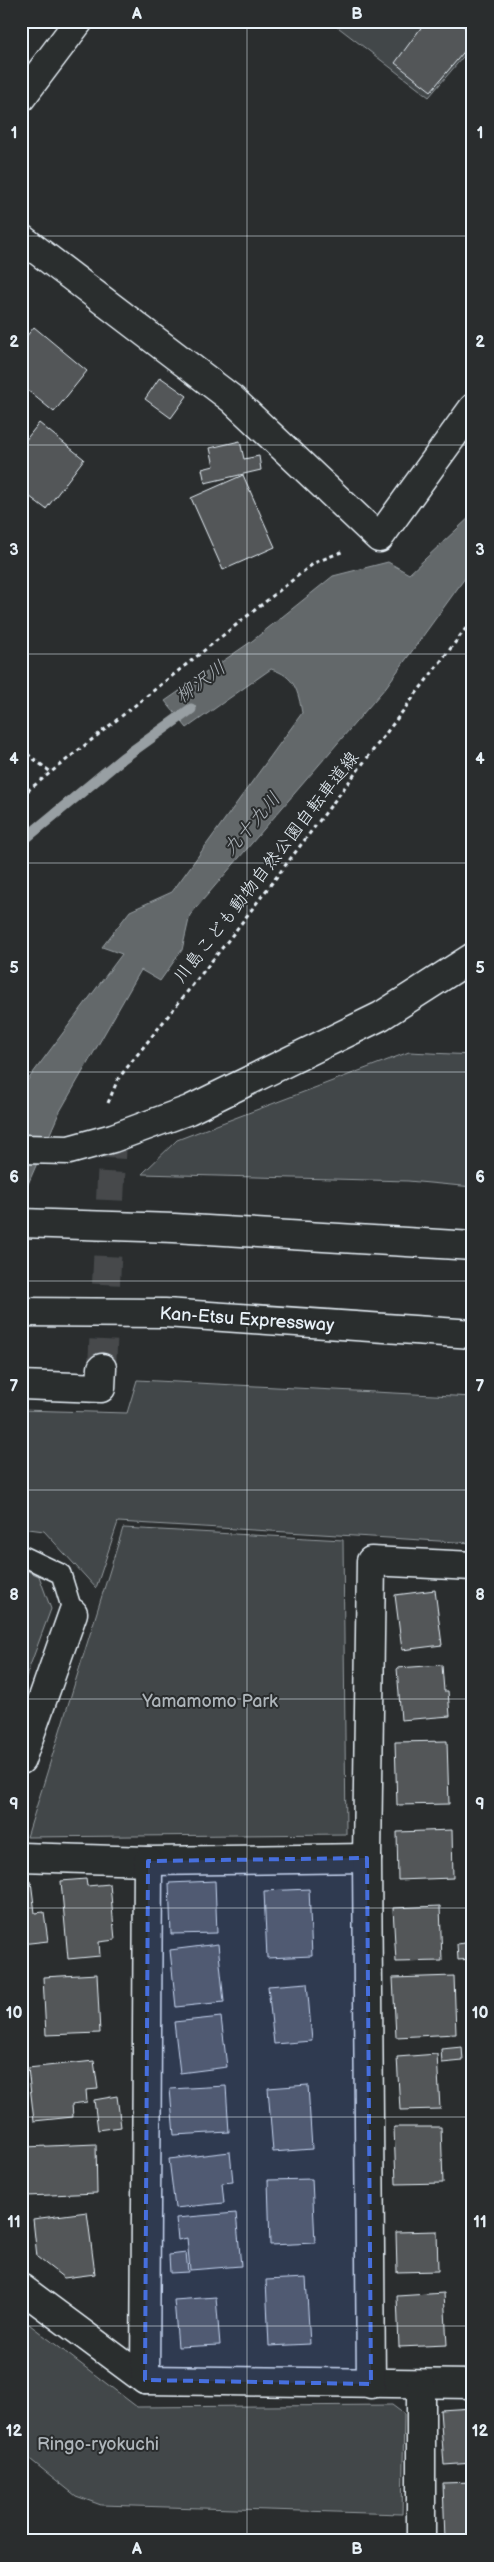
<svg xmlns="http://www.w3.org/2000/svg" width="494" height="2562" font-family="'Balsamiq Sans','Klee One',sans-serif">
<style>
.green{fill:#424648;stroke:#959ca0}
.water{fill:#63686b;stroke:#989fa3}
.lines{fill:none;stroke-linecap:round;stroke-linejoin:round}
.stream{stroke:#989fa3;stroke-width:11}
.building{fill:#535759;stroke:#e8f1f8}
.minor-tunnel{stroke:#464a4c;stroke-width:28;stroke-dasharray:28 14;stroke-linecap:butt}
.service-casing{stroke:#e8f1f8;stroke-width:22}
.minor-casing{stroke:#e8f1f8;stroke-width:31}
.motorway-casing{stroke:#e8f1f8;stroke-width:31}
.path{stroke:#e8f1f8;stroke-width:3;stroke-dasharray:4 4;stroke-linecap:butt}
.service{stroke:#2a2d2e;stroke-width:19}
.minor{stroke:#2a2d2e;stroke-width:28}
.motorway{stroke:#2a2d2e;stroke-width:28}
.marked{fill:#466fde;fill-opacity:0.2;stroke:#466fde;stroke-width:4;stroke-dasharray:10 6;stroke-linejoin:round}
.grid{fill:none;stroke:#e8f1f8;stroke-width:1;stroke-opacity:0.55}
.labels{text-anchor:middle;stroke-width:4;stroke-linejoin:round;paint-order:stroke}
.street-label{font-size:18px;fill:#e8f1f8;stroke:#2a2d2e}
.park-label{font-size:18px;fill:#aeb5ba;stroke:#2a2d2e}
.water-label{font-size:19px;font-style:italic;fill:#acb3b9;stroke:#2a2d2e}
.neatline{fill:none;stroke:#e8f1f8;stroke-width:2}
.grid-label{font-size:16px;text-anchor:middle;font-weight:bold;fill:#e8f1f8}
</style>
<rect width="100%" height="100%" fill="#2a2d2e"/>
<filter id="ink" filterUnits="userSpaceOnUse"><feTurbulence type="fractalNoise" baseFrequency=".02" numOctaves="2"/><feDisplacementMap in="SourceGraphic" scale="10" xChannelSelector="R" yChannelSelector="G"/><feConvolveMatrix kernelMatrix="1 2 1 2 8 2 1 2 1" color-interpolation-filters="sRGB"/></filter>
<g filter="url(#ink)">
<!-- green -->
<g class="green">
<polygon points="330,21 473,21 473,45 429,97"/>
<polygon points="409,1052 473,1055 473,1187 408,1181 142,1174 177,1140"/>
<polygon points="137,1380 473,1397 473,1543 118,1522 96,1588 44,1531 21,1528 21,1410 127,1413"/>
<polygon points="123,1528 343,1540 346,1834 27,1837"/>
<polygon points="21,1568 39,1576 51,1609 21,1690"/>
<polygon points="21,2318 137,2407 392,2405 404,2414 402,2514 101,2505 76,2496 21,2452"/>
</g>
<!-- water -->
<path class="water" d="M473 514V567L386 687 190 915 182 950 160 981 141 970 59 1113 21 1200V1089L122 954 102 947 130 911 172 892 302 713C298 691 295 676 271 669L187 728 165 701 252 641 333 576 388 562 409 574Z"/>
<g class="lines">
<!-- stream -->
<polyline class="stream" points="21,842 123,758 191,709"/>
</g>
<!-- building -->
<g class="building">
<polygon points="426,21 457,21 473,34 473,41 431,91 395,63"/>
<polygon points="34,327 87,371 54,412 21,385 21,343"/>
<polygon points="160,377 187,396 171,418 145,399"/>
<polygon points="39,423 84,459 46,509 21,490 21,446"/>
<polygon points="240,441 244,459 259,456 261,470 205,483 202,469 214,466 210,448"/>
<polygon points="243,475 275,547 223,570 191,498"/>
<polygon points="435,1590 442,1645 402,1650 395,1595"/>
<polygon points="442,1665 444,1691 448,1691 450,1716 401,1720 397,1668"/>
<polygon points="447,1741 449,1804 397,1805 395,1742"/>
<polygon points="452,1830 453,1878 398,1880 397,1832"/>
<polygon points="86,1879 87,1886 110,1884 115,1940 99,1942 100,1956 68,1959 61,1881"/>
<polygon points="31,1881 35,1913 44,1912 48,1941 21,1944 21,1883"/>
<polygon points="215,1881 217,1933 171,1934 169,1883"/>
<polygon points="309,1889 312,1956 267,1958 264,1891"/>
<polygon points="440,1906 442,1961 396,1962 393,1908"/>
<polygon points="473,1942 473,1959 458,1960 457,1944"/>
<polygon points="218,1944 224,2002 176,2007 170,1950"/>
<polygon points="97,1974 100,2033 46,2035 43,1977"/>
<polygon points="454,1976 456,2034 396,2037 393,1978"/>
<polygon points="307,1983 312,2041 274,2044 268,1986"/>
<polygon points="221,2017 227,2067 180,2073 174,2022"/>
<polygon points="462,2047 463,2061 442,2063 441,2049"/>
<polygon points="437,2054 440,2109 400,2110 397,2057"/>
<polygon points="94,2061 98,2089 86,2090 87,2102 72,2104 73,2117 34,2121 28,2068"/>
<polygon points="308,2085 312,2149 273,2152 268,2088"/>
<polygon points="226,2086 229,2132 174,2135 170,2089"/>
<polygon points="117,2096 121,2127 98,2130 94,2100"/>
<polygon points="394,2127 441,2127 443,2183 396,2184"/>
<polygon points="96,2144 97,2193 27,2196 25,2147"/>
<polygon points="230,2152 233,2182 222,2183 224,2203 175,2208 169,2159"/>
<polygon points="312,2179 315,2243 270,2245 268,2180"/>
<polygon points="87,2212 95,2274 64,2278 37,2257 33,2219"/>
<polygon points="236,2213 241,2266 190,2270 187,2238 178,2240 176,2218"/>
<polygon points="437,2231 438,2271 397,2272 396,2232"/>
<polygon points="186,2253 188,2272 170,2273 169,2255"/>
<polygon points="306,2278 310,2344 269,2346 266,2280"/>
<polygon points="444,2293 447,2345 399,2347 397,2296"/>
<polygon points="216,2297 220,2345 178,2347 174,2300"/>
<polygon points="473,2408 473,2463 444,2465 440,2410"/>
<polygon points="473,2482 473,2539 445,2540 443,2483"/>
</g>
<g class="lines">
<!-- minor-tunnel -->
<polyline class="minor-tunnel" points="102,1368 113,1138"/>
<!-- service casing -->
<g class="service-casing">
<polyline id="service" points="21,1555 61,1574 73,1613"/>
</g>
<!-- minor casing -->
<g class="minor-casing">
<g id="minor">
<polyline points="21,98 79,21"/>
<polyline points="21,238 232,399 379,538 473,408"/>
<polyline points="21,1149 69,1150 113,1138 189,1110 381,1016 473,957"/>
<polyline points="21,1385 101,1388 102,1368"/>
<polyline points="21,1760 73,1613"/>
<polyline points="21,1857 148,1861 367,1858"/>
<polyline points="21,2288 145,2380 473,2384"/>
<polyline points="145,2380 148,1861"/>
<polyline points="371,2384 367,1858 371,1561 473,1566"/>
<polyline points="421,2541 421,2385"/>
</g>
</g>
<!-- motorway casing -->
<g class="motorway-casing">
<g id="motorway">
<polyline points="21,1223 174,1228 473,1246"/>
<polyline points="21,1312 165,1313 473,1334"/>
</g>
</g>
<!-- path -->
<g class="path">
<polyline points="21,749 52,773"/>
<polyline points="21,796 314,563 344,551"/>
<polyline points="108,1103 118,1079 230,938 473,619"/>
</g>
<!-- service -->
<use href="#service" class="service"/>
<!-- minor -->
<use href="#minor" class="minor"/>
<!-- motorway -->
<use href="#motorway" class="motorway"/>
</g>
</g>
<!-- marked area -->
<path class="marked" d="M367 1858 371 2384 145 2380 148 1861Z"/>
<!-- grid -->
<path class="grid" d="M247 21V2541M21 236H473M21 445H473M21 654H473M21 863H473M21 1072H473M21 1281H473M21 1490H473M21 1699H473M21 1908H473M21 2117H473M21 2326H473"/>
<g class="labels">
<!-- street labels -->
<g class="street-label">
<text transform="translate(266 867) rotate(-52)" y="6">川島こども動物自然公園自転車道線</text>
<text transform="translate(247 1319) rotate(4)" y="6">Kan-Etsu Expressway</text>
</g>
<!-- park labels -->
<g class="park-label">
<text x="210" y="1707">Yamamomo Park</text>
<text x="98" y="2450">Ringo-ryokuchi</text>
</g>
<!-- water labels -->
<g class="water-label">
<text transform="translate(200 681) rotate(-36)" y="7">柳沢川</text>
<text transform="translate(251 823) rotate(-49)" y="7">九十九川</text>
</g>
</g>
<!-- margin -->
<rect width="494" height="2562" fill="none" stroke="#2a2d2e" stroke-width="55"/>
<rect x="28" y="28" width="438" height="2506" class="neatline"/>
<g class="grid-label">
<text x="137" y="19">A</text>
<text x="357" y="19">B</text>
<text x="14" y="138">1</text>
<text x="480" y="138">1</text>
<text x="14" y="347">2</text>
<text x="480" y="347">2</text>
<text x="14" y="555">3</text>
<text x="480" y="555">3</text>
<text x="14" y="764">4</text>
<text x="480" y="764">4</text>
<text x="14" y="973">5</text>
<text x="480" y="973">5</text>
<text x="14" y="1182">6</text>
<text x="480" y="1182">6</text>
<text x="14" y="1391">7</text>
<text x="480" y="1391">7</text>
<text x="14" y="1600">8</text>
<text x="480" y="1600">8</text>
<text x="14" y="1809">9</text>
<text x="480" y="1809">9</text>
<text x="14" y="2018">10</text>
<text x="480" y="2018">10</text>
<text x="14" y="2227">11</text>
<text x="480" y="2227">11</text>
<text x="14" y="2436">12</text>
<text x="480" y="2436">12</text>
<text x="137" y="2554">A</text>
<text x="357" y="2554">B</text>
</g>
</svg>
